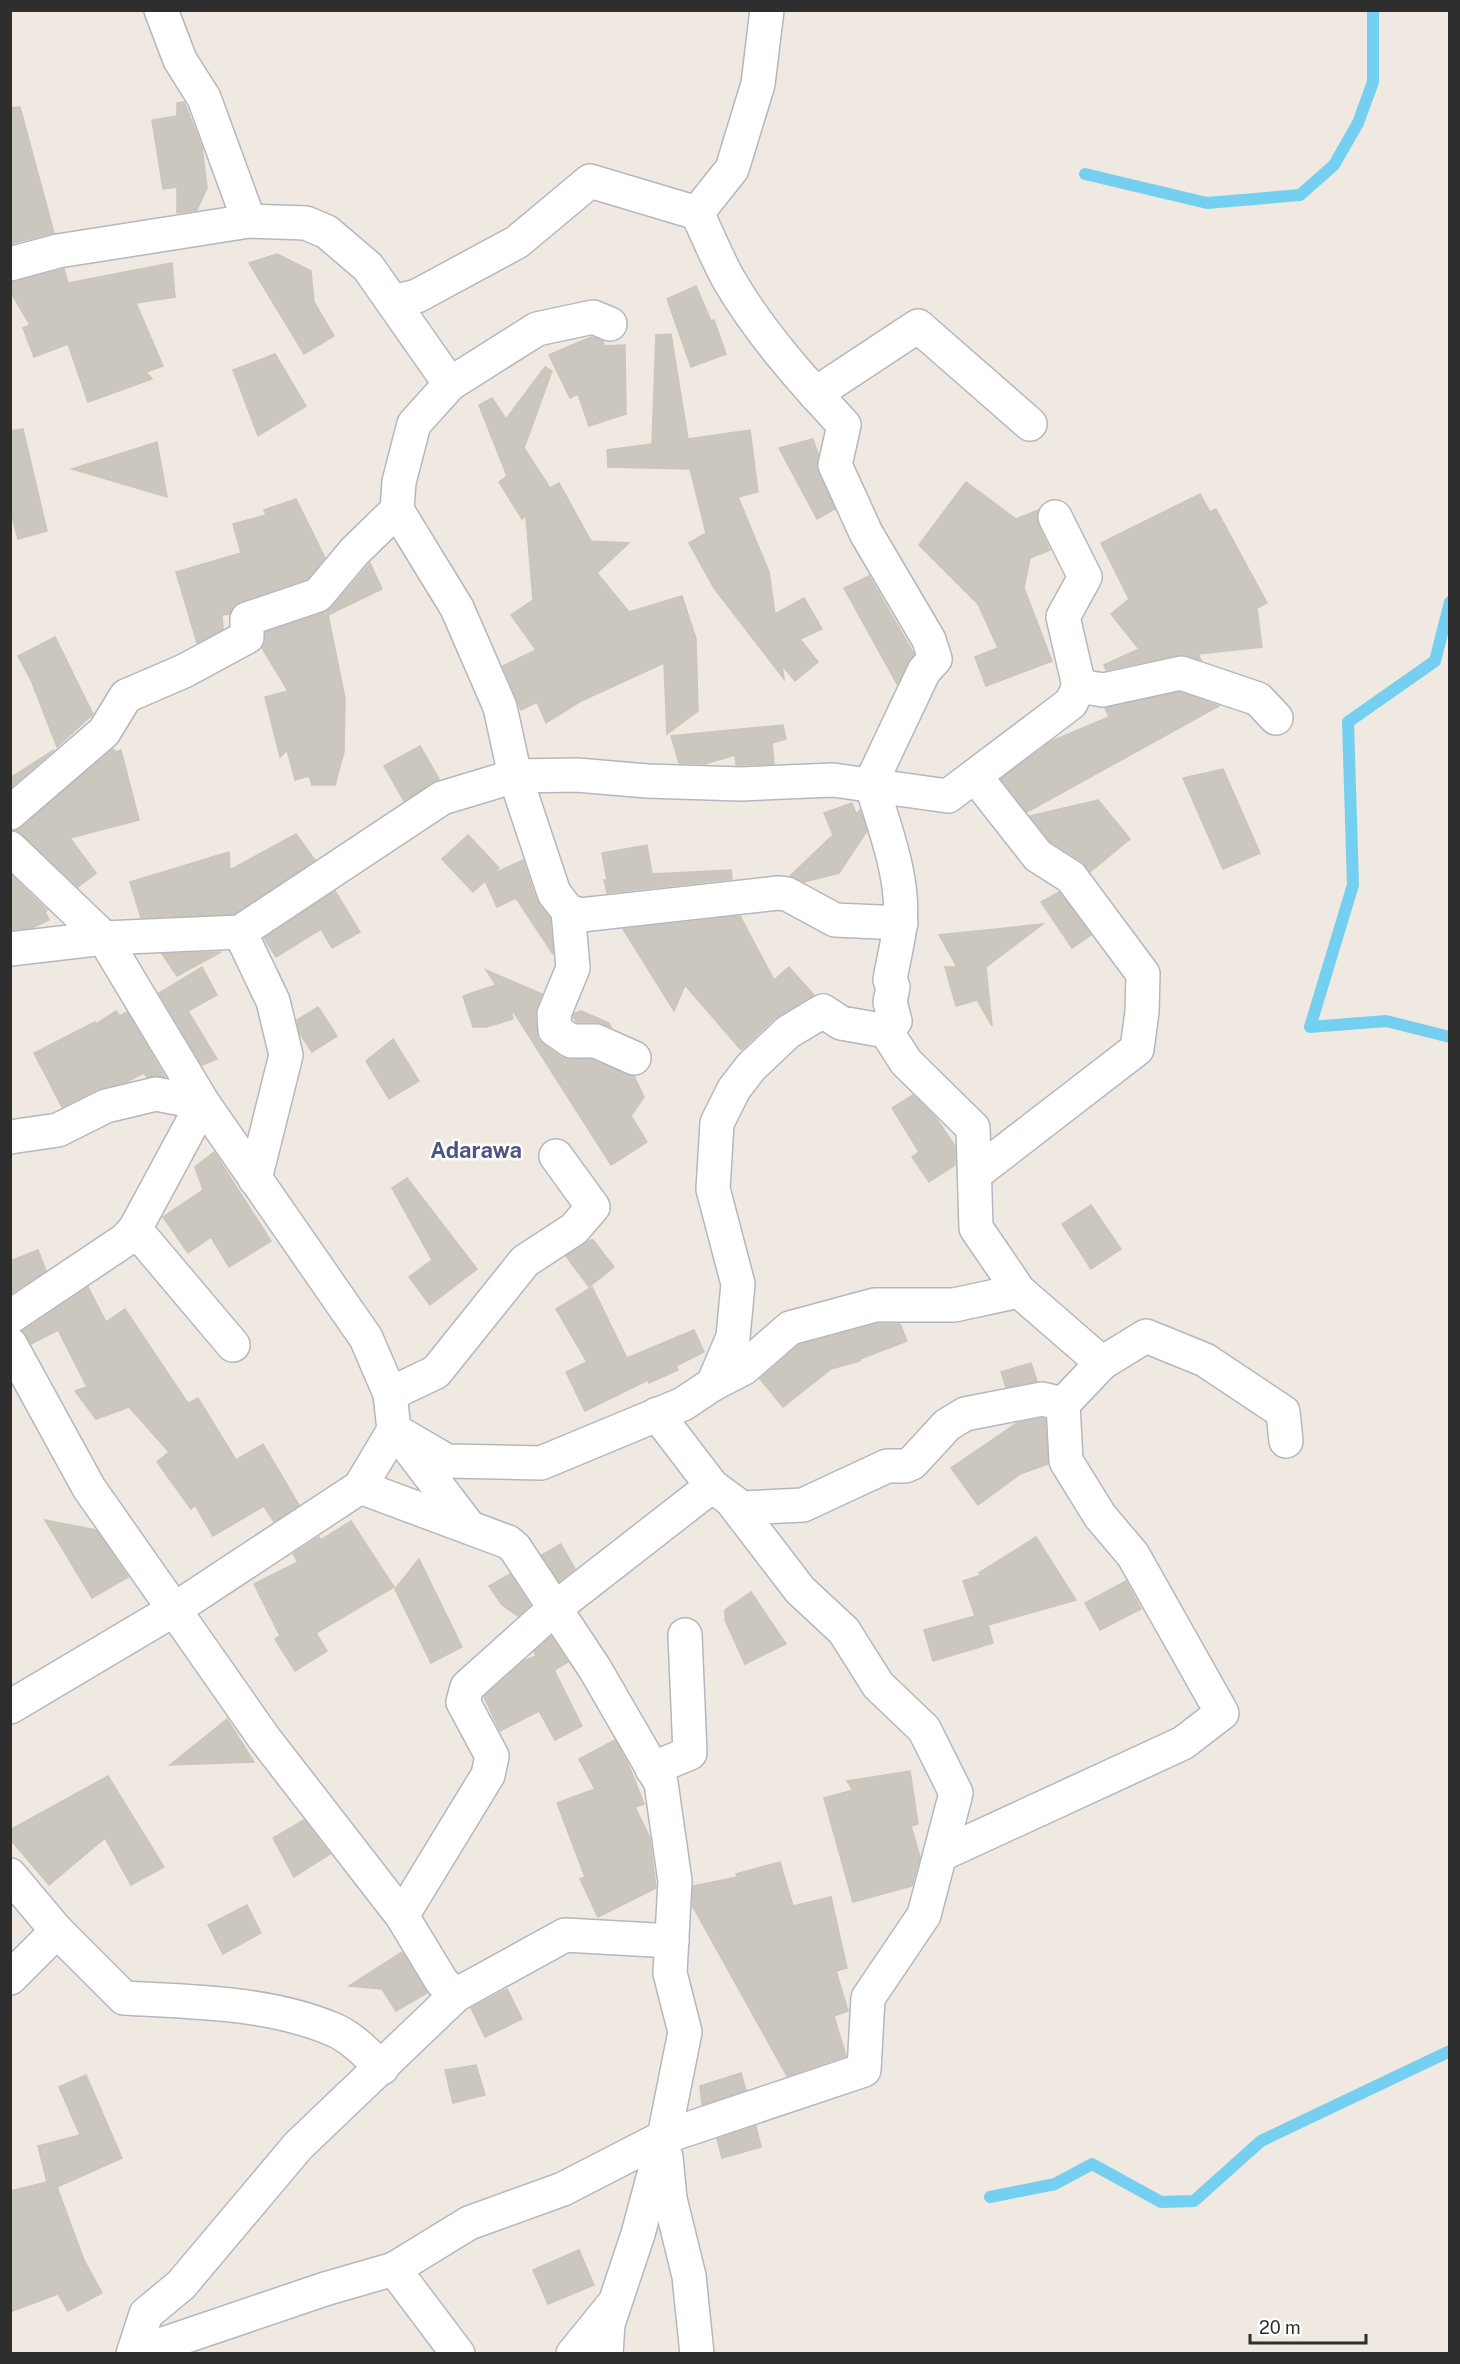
<svg xmlns="http://www.w3.org/2000/svg" width="1460" height="2364" font-family="'Public Sans',sans-serif">
<style>
.lines{fill:none;stroke-linecap:round;stroke-linejoin:round}
.stream{stroke:#75cff0;stroke-width:12}
.building{fill:#cbc7bf;stroke:#cbc5ba;stroke-width:1.5}
.street-casing{stroke:#b4b7c1;stroke-width:36}
.street{stroke:#fff;stroke-width:33}
.labels{text-anchor:middle;stroke-width:5;stroke-linejoin:round;paint-order:stroke}
.quarter-label{font-size:22px;font-weight:bold;fill:#4d5680;stroke:#fff}
</style>
<rect width="100%" height="100%" fill="#efe9e1"/>
<g class="lines">
<!-- stream -->
<g class="stream">
<polyline points="1085,174 1207,203 1300,195 1334,165 1358,123 1373,82 1373,10"/>
<polyline points="1450,602 1435,661 1348,722 1353,885 1310,1027 1386,1021 1450,1037"/>
<polyline points="990,2197 1055,2184 1092,2164 1161,2202 1194,2201 1261,2141 1450,2051"/>
</g>
</g>
<!-- building -->
<g class="building">
<polygon points="184,102 202,147 207,188 197,210 177,213 177,187 163,189 152,120 177,116 177,103"/>
<polygon points="20,107 54,233 10,244 10,108"/>
<polygon points="277,254 311,271 314,302 334,336 304,354 249,263"/>
<polygon points="172,263 175,297 136,303 163,366 146,372 152,379 88,402 68,344 34,357 23,328 30,325 10,291 10,282 64,269 68,283"/>
<polygon points="696,286 711,321 714,320 726,354 691,367 667,299"/>
<polygon points="671,334 688,439 750,430 758,492 738,497 769,572 775,614 804,598 822,629 800,639 818,662 795,681 782,665 784,679 714,588 689,543 706,533 690,469 608,467 607,450 652,444 656,335"/>
<polygon points="591,337 603,341 604,346 625,345 626,414 589,426 578,394 570,398 549,355"/>
<polygon points="275,354 306,406 258,436 233,370"/>
<polygon points="545,367 552,371 524,448 550,488 559,483 591,541 629,543 597,573 629,612 682,596 696,639 698,711 667,734 664,663 581,701 546,723 537,702 521,710 503,666 536,650 511,615 533,600 526,516 522,519 499,482 507,476 479,405 492,398 506,419"/>
<polygon points="23,429 47,531 18,539 10,509 10,431"/>
<polygon points="813,439 818,454 818,473 835,509 817,519 779,448"/>
<polygon points="157,442 167,497 72,469"/>
<polygon points="966,482 1016,519 1038,510 1038,525 1050,550 1030,558 1024,588 1052,661 986,686 975,657 998,648 978,604 919,545"/>
<polygon points="1200,494 1210,512 1216,509 1267,603 1257,608 1262,647 1198,654 1201,660 1177,655 1106,670 1104,665 1139,649 1111,614 1129,599 1101,543"/>
<polygon points="296,499 325,558 307,579 240,602 232,608 230,614 222,615 223,629 197,643 176,572 241,553 233,524 266,515 264,510"/>
<polygon points="370,563 382,589 328,615 345,698 344,752 335,785 312,785 309,776 295,780 287,750 280,757 265,697 288,691 262,648 266,632 325,612 332,607"/>
<polygon points="869,576 914,654 897,684 844,588"/>
<polygon points="55,637 93,714 57,747 31,680 18,656"/>
<polygon points="1180,692 1219,706 1027,812 1001,779 1052,741 1109,717 1105,708"/>
<polygon points="783,725 786,739 772,743 774,764 736,765 735,755 705,764 679,763 671,736"/>
<polygon points="420,746 439,779 404,801 384,766"/>
<polygon points="113,749 116,752 121,750 139,820 70,838 96,873 78,887 16,830"/>
<polygon points="54,750 10,788 10,778"/>
<polygon points="1223,769 1260,853 1223,869 1183,778"/>
<polygon points="1098,800 1130,839 1090,872 1081,861 1051,842 1030,816"/>
<polygon points="852,803 856,814 860,810 867,831 839,873 804,882 790,876 833,835 824,813"/>
<polygon points="296,834 315,860 234,914 141,918 130,882 229,852 230,870"/>
<polygon points="468,835 499,868 493,874 523,860 536,899 550,918 553,954 516,898 497,907 485,881 473,892 442,859"/>
<polygon points="647,845 652,874 731,870 732,879 607,893 604,880 607,880 602,853"/>
<polygon points="10,874 47,910 45,912 49,920 32,928 10,930"/>
<polygon points="335,891 360,932 332,948 321,929 276,957 264,938"/>
<polygon points="1059,892 1091,935 1072,948 1041,902"/>
<polygon points="740,916 774,980 789,967 814,995 775,1018 741,1050 685,985 674,1011 623,929"/>
<polygon points="1043,924 986,967 992,1026 977,1000 956,1006 945,967 957,967 939,935"/>
<polygon points="221,952 177,976 162,954"/>
<polygon points="202,967 217,995 188,1011 217,1059 202,1065 159,993"/>
<polygon points="486,970 542,994 535,1015 538,1039 544,1045 561,1057 592,1060 634,1076 644,1097 631,1116 647,1142 611,1165 511,1008 513,1019 486,1027 473,1027 463,996 496,985"/>
<polygon points="318,1007 337,1036 312,1052 300,1034 297,1020"/>
<polygon points="116,1011 120,1016 127,1012 165,1077 147,1077 144,1073 126,1082 98,1089 62,1107 34,1053 95,1022 96,1024"/>
<polygon points="581,1011 609,1023 611,1027 596,1022 577,1022 573,1017 575,1013"/>
<polygon points="393,1039 419,1081 389,1099 366,1061"/>
<polygon points="913,1095 936,1118 955,1146 955,1165 929,1182 912,1157 919,1152 892,1108"/>
<polygon points="214,1152 271,1241 229,1267 211,1237 188,1253 163,1217 203,1190 195,1167"/>
<polygon points="407,1178 477,1269 430,1305 409,1277 432,1260 392,1188"/>
<polygon points="1091,1205 1121,1249 1091,1269 1062,1224"/>
<polygon points="590,1240 593,1240 614,1267 589,1287 566,1256"/>
<polygon points="38,1250 46,1271 10,1294 10,1261"/>
<polygon points="88,1287 106,1322 125,1309 185,1399 189,1403 198,1398 236,1460 263,1444 299,1505 274,1522 264,1506 213,1536 195,1505 191,1509 157,1462 169,1452 129,1407 96,1419 75,1391 87,1387 58,1330 31,1344 23,1331"/>
<polygon points="592,1287 627,1358 694,1330 704,1352 676,1366 678,1370 649,1383 648,1380 585,1411 566,1372 587,1362 556,1309"/>
<polygon points="877,1324 900,1324 907,1341 860,1359 860,1361 831,1369 783,1407 760,1379 799,1345"/>
<polygon points="1031,1363 1037,1381 1006,1387 1001,1372"/>
<polygon points="1042,1418 1045,1419 1048,1464 1020,1474 978,1505 951,1468 1017,1423"/>
<polygon points="45,1520 96,1530 128,1577 92,1598"/>
<polygon points="351,1521 394,1587 316,1633 327,1651 295,1671 275,1639 280,1636 254,1584 298,1562 293,1554 319,1537 321,1540"/>
<polygon points="1036,1537 1076,1600 988,1625 993,1643 933,1661 924,1630 975,1616 963,1581 981,1575 979,1573"/>
<polygon points="561,1544 575,1569 559,1581 542,1555"/>
<polygon points="419,1559 462,1647 431,1663 395,1589"/>
<polygon points="510,1574 530,1605 518,1616 502,1605 489,1586"/>
<polygon points="1126,1581 1141,1609 1100,1630 1085,1603"/>
<polygon points="751,1592 786,1644 745,1664 725,1620 725,1610"/>
<polygon points="551,1637 568,1662 554,1670 582,1726 555,1740 539,1711 500,1731 484,1697 524,1661 536,1656 534,1652"/>
<polygon points="227,1719 254,1762 170,1765"/>
<polygon points="615,1740 629,1766 644,1804 635,1807 650,1838 656,1888 598,1917 580,1879 585,1877 557,1803 595,1789 579,1759"/>
<polygon points="910,1771 918,1824 911,1826 920,1857 912,1886 853,1902 824,1798 853,1790 847,1781"/>
<polygon points="108,1776 164,1867 131,1885 105,1838 49,1885 10,1839 10,1830"/>
<polygon points="304,1820 330,1854 294,1877 273,1838"/>
<polygon points="780,1862 793,1906 831,1897 847,1968 836,1971 848,2011 834,2016 846,2056 787,2076 692,1905 693,1886 737,1877 736,1874"/>
<polygon points="247,1905 261,1933 223,1954 208,1925"/>
<polygon points="402,1952 427,1993 396,2011 382,1989 349,1986"/>
<polygon points="507,1989 522,2019 485,2037 471,2008"/>
<polygon points="476,2065 485,2095 453,2103 445,2070"/>
<polygon points="741,2073 746,2090 702,2105 700,2086"/>
<polygon points="86,2075 122,2158 57,2187 84,2260 102,2293 68,2311 58,2294 10,2312 10,2191 47,2182 38,2146 80,2135 59,2087"/>
<polygon points="756,2126 761,2147 722,2158 717,2139"/>
<polygon points="579,2250 594,2285 548,2304 533,2270"/>
</g>
<g class="lines">
<!-- street casing -->
<g class="street-casing">
<g id="street">
<polyline points="161,10 180,60 204,98 249,221"/>
<polyline points="697,213 732,169 758,84 767,10"/>
<polyline points="10,264 58,251 249,221 306,223 327,232 368,267 450,384"/>
<path d="M393 302 417 296 517 242 590 181 697 213C708 235 717 259 729 280 760 333 802 380 844 425L835 465 866 533 929 640 935 659 924 671 871 783C884 826 905 879 900 925 898 943 893 961 890 980L893 987 890 1002 895 1021 886 1031 906 1062 973 1128 976 1228 1019 1291 1102 1363"/>
<polyline points="610,324 593,317 537,329 450,384 414,424 399,482 397,510 457,608 500,707 515,776 554,893 568,911 581,915 778,893 787,894 835,920 901,923"/>
<polyline points="815,394 918,326 1030,424"/>
<polyline points="1079,686 1103,690 1181,673 1258,699 1276,718"/>
<polyline points="975,776 1038,856 1071,877 1143,974 1142,1012 1137,1049 975,1174"/>
<polyline points="10,813 104,732 126,696 184,671 247,637 247,619 318,595 354,552 397,510"/>
<polyline points="10,848 104,938 203,1103 366,1338 390,1394 394,1430 360,1487 175,1609 10,1707"/>
<polyline points="568,911 573,968 554,1014 555,1030 571,1041 596,1041 634,1058"/>
<polyline points="240,932 273,1001 286,1055 255,1179"/>
<polyline points="10,949 104,938 240,932 442,798 515,776 577,775 647,781 741,784 833,780 948,796 1071,703 1079,686 1063,617 1085,577 1055,517"/>
<polyline points="10,1137 58,1130 106,1106 156,1094 203,1103 135,1229 125,1240 10,1317"/>
<polyline points="135,1229 233,1345"/>
<polyline points="10,1344 89,1488 264,1738 402,1916 442,1982 456,1995"/>
<polyline points="713,1384 744,1368 790,1328 875,1305 954,1305 1019,1291"/>
<polyline points="390,1394 436,1372 525,1261 574,1229 593,1207 556,1156"/>
<polyline points="1063,1404 1102,1363 1146,1336 1205,1360 1283,1412 1286,1441"/>
<polyline points="657,1414 712,1486 742,1508 803,1505 887,1466 905,1466 912,1463 947,1425 965,1414 1042,1399 1063,1404 1066,1461 1100,1516 1133,1555 1222,1713 1183,1743 940,1855"/>
<polyline points="394,1430 447,1461 541,1463 683,1404 713,1384 733,1337 738,1284 713,1189 717,1123 734,1089 751,1067 788,1032 823,1011 841,1023 886,1031"/>
<polyline points="405,1443 469,1527"/>
<polyline points="360,1487 508,1542 515,1548 595,1669 661,1783 675,1881 670,1973 685,2032 664,2137 638,2234 608,2324 606,2354"/>
<polyline points="652,1769 690,1753 685,1635"/>
<path d="M10 1875 57 1931 124 1998C192 2002 268 2002 332 2029 352 2037 367 2054 382 2068"/>
<polyline points="402,1916 488,1775 492,1756 463,1702 467,1687 554,1609 712,1486"/>
<polyline points="10,1978 57,1931"/>
<polyline points="666,2157 670,2199 689,2276 697,2354"/>
<polyline points="394,2269 458,2354"/>
<polyline points="133,2354 146,2314 181,2285 298,2146 456,1995 565,1935 672,1941"/>
<polyline points="155,2354 163,2344 325,2289 394,2269 469,2223 563,2189 664,2137 864,2070 868,1998 924,1915 956,1793 924,1729 878,1685 844,1631 800,1590 734,1504"/>
<polyline points="573,2354 612,2306"/>
</g>
</g>
<!-- street -->
<use href="#street" class="street"/>
</g>
<g class="labels">
<!-- quarter labels -->
<g class="quarter-label">
<text x="476" y="1158">Adarawa</text>
</g>
</g>
<!-- border -->
<rect width="1460" height="2364" fill="none" stroke="#2e2e2e" stroke-width="24"/>
<!-- scale -->
<path d="M1250 2334v9h116v-9" fill="none" stroke="#2e2e2e" stroke-width="3"/>
<text x="1259" y="2334" font-size="18" fill="#2e2e2e" stroke="#ffffff" stroke-width="4.5" paint-order="stroke">20 m</text>
</svg>
